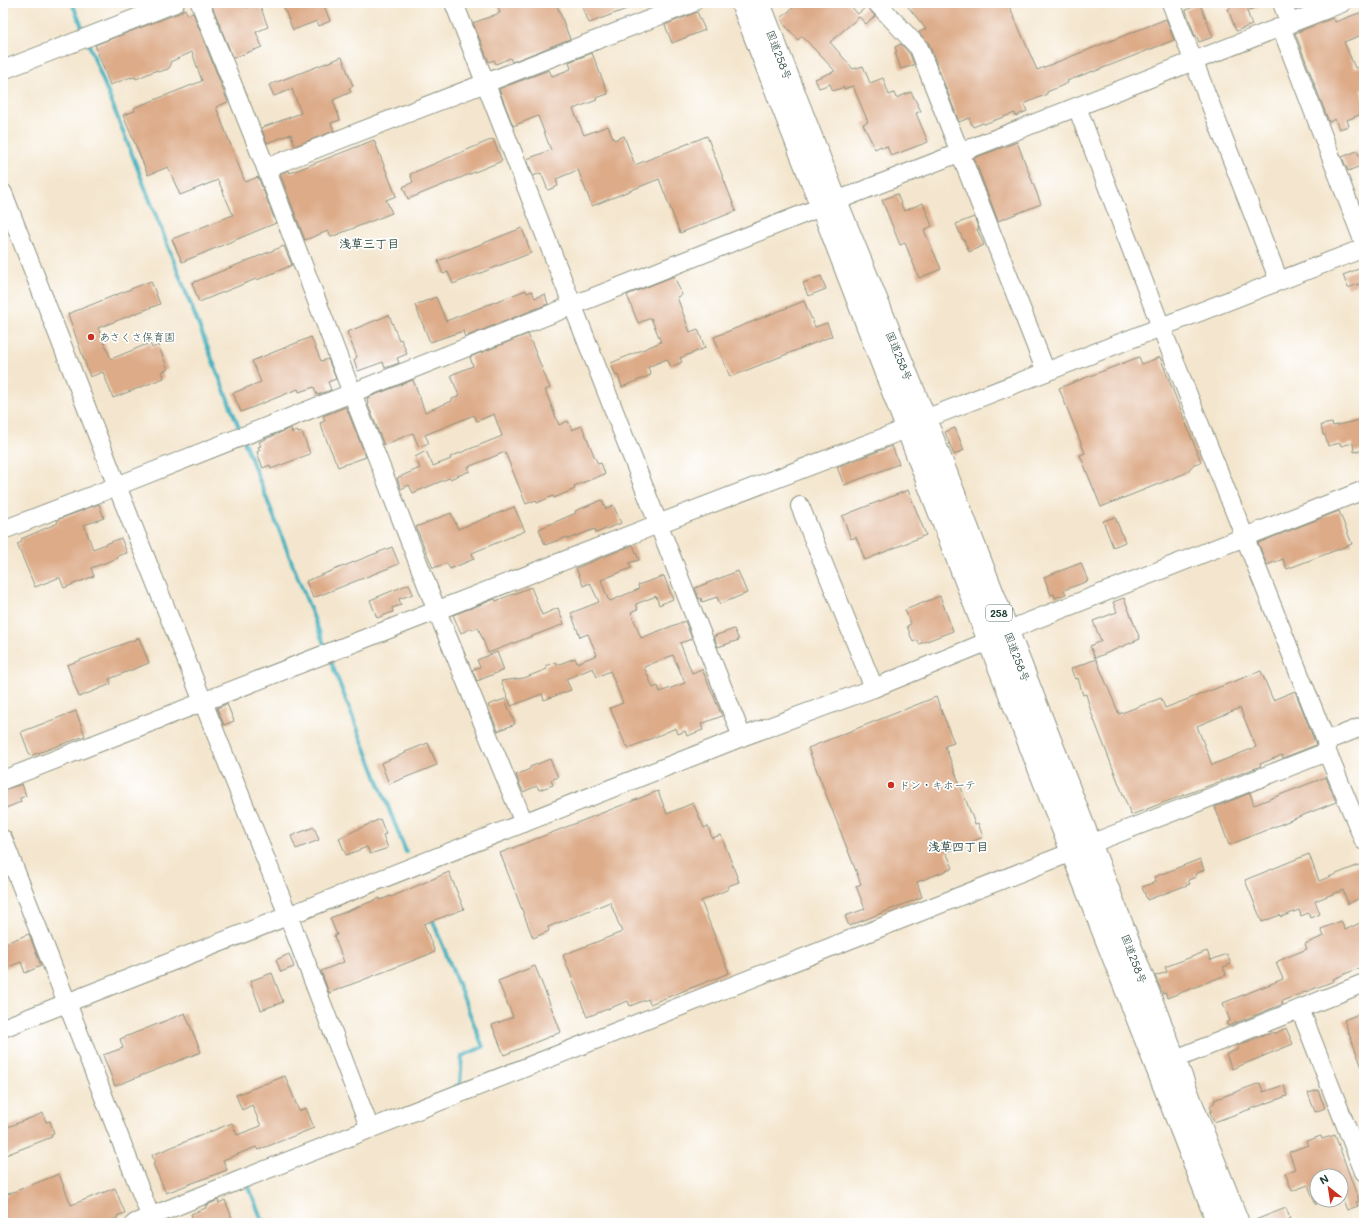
<svg xmlns="http://www.w3.org/2000/svg" width="1367" height="1226" font-family="Mali,'Klee One',sans-serif">
<style>
.lines{fill:none;stroke-linecap:round;stroke-linejoin:round}
.stream{stroke:#41b0be;stroke-width:4}
.building{fill:#ddab88;fill-rule:evenodd}
.minor-casing{stroke:#8a9281;stroke-width:20}
.highway-casing{stroke:#8a9281;stroke-width:24}
.minor{stroke:#fff;stroke-width:18}
.highway{stroke:#fff;stroke-width:22}
.poi-dot{fill:#c8321e;stroke:#fff;stroke-width:1.5}
.labels{text-anchor:middle;stroke-width:3.5;stroke-linejoin:round;paint-order:stroke}
.shield{fill:#fff;stroke:#627771;stroke-width:1}
.shield-label{font-size:10px;font-weight:bold;fill:#1f3d34}
.street-label{font-size:11px;fill:#1f3d34;stroke:#fff}
.poi-label{font-size:11px;fill:#1f3d34;stroke:#fff;text-anchor:start}
.neighbourhood-label{font-size:12px;font-weight:bold;fill:#1f3d34;stroke:#fff}
</style>
<rect width="100%" height="100%" fill="#fff"/>
<filter id="ink" filterUnits="userSpaceOnUse"><feTurbulence type="fractalNoise" baseFrequency=".025" numOctaves="2"/><feDisplacementMap in="SourceGraphic" scale="8" xChannelSelector="R" yChannelSelector="G"/><feConvolveMatrix kernelMatrix="1 2 1 2 8 2 1 2 1" color-interpolation-filters="sRGB"/></filter>
<filter id="wash" filterUnits="userSpaceOnUse"><feTurbulence type="fractalNoise" baseFrequency=".012" numOctaves="4" result="noise"/><feDisplacementMap in="SourceGraphic" scale="16" xChannelSelector="R" yChannelSelector="G"/><feGaussianBlur stdDeviation="0.9" result="paint"/><feColorMatrix in="noise" values="0 0 0 0 0 0 0 0 0 0 0 0 0 0 0 0 0 1.4 0 .05"/><feComposite in="paint" operator="in"/></filter>
<g filter="url(#wash)">
<rect width="100%" height="100%" fill="#f4e6ce"/>
<g class="lines">
<!-- stream -->
<g class="stream">
<polyline points="72,3 85,34"/>
<polyline points="88,42 241,433"/>
<polyline points="244,441 326,649"/>
<polyline points="329,657 406,852"/>
<polyline points="431,916 483,1047 462,1056 460,1085 456,1086"/>
<polyline points="247,1182 263,1223"/>
</g>
</g>
<g id="blocks">
<!-- building -->
<g class="building">
<polygon points="219,3 245,3 247,8 259,3 268,27 256,32 262,47 233,58 212,6"/>
<polygon points="282,3 323,3 330,21 319,26 317,21 293,30"/>
<polygon points="497,3 556,3 570,39 512,62 510,58 496,64 494,60 489,62 473,23 500,13"/>
<polygon points="581,3 640,3 640,4 589,23"/>
<polygon points="799,3 848,3 858,14 867,6 875,16 866,24 859,17 830,42 853,69 863,66 870,83 883,78 889,95 894,93 896,98 911,92 921,111 916,113 928,142 891,156 887,146 882,148 881,146 875,149 863,124 868,122 853,86 844,89 844,87 833,91 830,84 819,88 815,79 835,71 802,36 798,40 783,23 784,22 781,18"/>
<polygon points="905,3 1008,3 1037,70 1166,19 1174,40 1093,72 1093,71 1067,81 1068,83 1047,92 1047,94 1024,104 1027,111 1016,116 1015,113 984,124 983,123 973,127 969,118 959,122 929,44 919,32 926,29"/>
<polygon points="1232,3 1266,3 1247,11 1252,25 1236,31 1228,9 1234,6"/>
<polygon points="1200,4 1213,37 1199,42 1196,35 1195,36 1186,11 1186,10"/>
<polygon points="185,9 188,15 193,13 228,102 216,107 245,182 258,177 276,223 182,262 172,239 233,215 218,180 180,195 168,167 148,175 123,115 135,111 134,108 202,81 192,52 170,62 171,65 168,69 158,72 157,70 136,79 135,77 131,78 131,77 110,85 95,45 179,13"/>
<polygon points="697,12 705,30 672,43 665,25"/>
<polygon points="1362,12 1364,18 1364,34 1344,42 1355,68 1364,65 1364,88 1360,89 1364,99 1364,113 1347,120 1349,126 1339,129 1335,119 1329,122 1295,33 1333,18 1335,22"/>
<polygon points="901,44 910,54 914,65 901,69 895,52 897,52 895,47"/>
<polygon points="592,53 608,94 596,98 597,100 573,109 584,135 608,126 614,140 624,136 635,165 707,136 736,211 680,233 659,179 592,206 578,170 556,179 558,186 548,190 541,173 533,176 527,159 551,150 538,116 513,126 499,89 549,70 552,76 571,69 569,62"/>
<polygon points="342,57 353,86 349,88 351,92 333,100 340,120 331,123 334,131 295,146 291,134 267,143 261,128 301,113 292,89 274,96 269,85"/>
<polygon points="493,139 502,161 408,199 403,187 413,182 410,174"/>
<polygon points="374,140 396,196 386,200 392,213 331,237 328,231 305,240 280,174 289,170 290,173"/>
<polygon points="1017,142 1041,204 998,221 974,158"/>
<polygon points="1357,151 1363,165 1348,171 1342,157"/>
<polygon points="897,194 904,211 923,203 932,226 924,230 941,269 919,278 905,243 900,245 882,200"/>
<polygon points="974,217 979,229 977,229 984,245 969,252 964,240 963,240 956,224"/>
<polygon points="522,228 531,253 453,284 448,272 443,274 438,261"/>
<polygon points="284,246 292,265 257,280 256,279 199,302 192,283"/>
<polygon points="1361,268 1364,277 1364,282 1348,288 1343,275"/>
<polygon points="674,276 682,295 677,297 690,332 698,329 705,348 680,358 682,362 671,367 667,359 648,367 651,375 622,387 618,375 616,376 611,363 661,342 651,318 638,323 627,295"/>
<polygon points="821,276 826,289 808,296 803,283"/>
<polygon points="151,281 160,304 98,328 111,359 150,343 152,348 158,345 168,369 162,372 164,378 113,398 103,372 90,377 68,314"/>
<polygon points="526,290 527,293 532,291 535,298 545,294 548,304 465,337 463,331 430,342 415,305 436,297 446,321"/>
<polygon points="804,301 815,327 827,323 832,336 730,377 714,337"/>
<polygon points="389,315 399,340 401,339 407,354 397,358 399,363 385,368 383,362 358,371 354,360 357,357 347,332"/>
<polygon points="528,334 550,388 545,390 559,425 568,421 572,430 582,426 595,458 598,464 601,463 605,474 574,486 575,489 554,498 553,496 537,503 536,500 526,504 505,452 468,467 470,471 450,479 449,478 413,493 409,485 401,489 397,478 420,468 415,457 426,451 433,466 451,459 450,457 502,436 494,414 477,421 474,415 425,435 429,443 419,447 413,433 384,445 368,405 367,398 413,380 425,412 452,401 452,399 459,396 451,375 473,366 470,357"/>
<polygon points="311,337 321,361 328,359 336,379 328,382 331,390 317,395 314,387 299,392 298,389 241,412 233,393 261,382 252,361"/>
<polygon points="1139,357 1142,364 1160,357 1201,462 1194,464 1186,473 1101,507 1080,455 1085,453 1059,388"/>
<polygon points="346,407 366,457 338,467 327,441 320,423 325,421 323,416"/>
<polygon points="1364,419 1364,450 1354,452 1353,443 1341,446 1340,443 1328,446 1325,435 1323,435 1321,425 1332,423 1333,426"/>
<polygon points="291,428 292,433 297,431 298,433 302,432 310,454 271,469 270,465 263,468 257,452 260,450 258,447 261,446 259,442"/>
<polygon points="955,428 964,450 954,455 945,432"/>
<polygon points="892,446 899,464 844,485 837,467"/>
<polygon points="908,490 926,535 865,560 856,537 851,539 842,516"/>
<polygon points="602,500 606,509 613,505 621,523 596,533 595,529 568,539 567,537 545,545 539,529 576,513 575,511"/>
<polygon points="99,504 104,518 84,525 93,549 121,538 127,553 117,556 118,558 91,568 94,576 64,588 60,578 58,578 35,587 17,544 22,542 21,539 58,523 57,520"/>
<polygon points="514,507 525,531 472,553 474,559 450,569 447,563 433,568 416,527 451,513 458,529"/>
<polygon points="1339,511 1352,544 1287,569 1283,559 1267,565 1258,543"/>
<polygon points="1115,517 1125,542 1113,547 1103,521"/>
<path d="M633 545 639 560 629 563 631 568 601 580 608 599 610 601 639 589 638 585 664 576 673 599 659 605 656 596 636 604 638 609 631 612 641 638 685 621 692 639 680 643 692 673 702 669 722 716 701 724 703 730 687 736 685 731 678 734 676 728 629 748 627 745 626 746 610 708 623 703 610 671 597 677 593 668 566 679 571 690 544 700 542 694 511 706 501 681 524 678 547 669 545 666 556 662 557 665 575 658 577 663 597 655 588 634 580 637 571 613 599 602 590 583 583 586 576 568ZM673 655 685 683 660 692 658 686 653 688 644 667Z"/>
<polygon points="392,547 399,564 313,598 306,581"/>
<polygon points="1081,563 1088,581 1064,590 1066,594 1055,598 1054,594 1051,595 1044,577"/>
<polygon points="738,571 747,593 720,604 717,597 702,602 701,598 699,599 695,588"/>
<polygon points="409,584 413,594 399,599 401,605 392,608 393,612 377,618 370,600"/>
<polygon points="531,587 542,615 558,608 564,624 488,653 478,627 472,630 472,628 461,633 453,615 495,599 496,601"/>
<polygon points="940,596 953,631 919,644 917,640 913,642 907,626 911,624 905,610"/>
<polygon points="1124,598 1140,639 1095,658 1090,646 1101,641 1093,621 1117,612 1113,602"/>
<polygon points="734,629 739,640 718,647 714,636"/>
<polygon points="139,638 149,663 109,679 111,684 79,697 67,665"/>
<polygon points="497,652 504,670 477,681 472,670 480,667 477,660"/>
<path d="M1096 659 1119 714 1161 698 1165 708 1261 671 1273 700 1295 691 1316 745 1283 758 1282 755 1260 764 1261 766 1131 815 1091 712 1086 694 1083 695 1078 678 1075 679 1071 669ZM1240 708 1256 747 1212 765 1197 726Z"/>
<polygon points="936,697 954,743 945,746 975,824 978,823 983,837 946,852 953,868 917,882 922,897 849,926 845,916 865,909 856,886 861,884 808,748"/>
<polygon points="505,699 515,724 498,731 489,710 490,710 488,705"/>
<polygon points="227,704 234,721 224,725 217,708"/>
<polygon points="76,711 85,736 30,756 21,732"/>
<polygon points="428,743 437,765 389,784 381,763 406,753 405,752"/>
<polygon points="550,759 558,777 551,780 553,785 539,790 537,786 523,792 516,775 530,769 530,767"/>
<polygon points="1326,777 1336,802 1229,845 1215,807 1250,793 1254,805"/>
<polygon points="22,784 26,796 20,798 21,802 3,809 3,790"/>
<polygon points="658,791 667,814 693,803 704,828 708,826 712,838 721,835 739,882 728,886 729,889 701,901 729,973 650,1004 648,999 630,1006 628,1001 587,1017 563,955 622,932 610,902 548,927 549,931 533,938 500,853"/>
<polygon points="380,819 386,834 383,835 388,848 370,854 367,847 346,855 339,838"/>
<polygon points="314,827 319,840 296,849 291,836"/>
<polygon points="1309,854 1319,881 1364,863 1364,896 1348,904 1343,890 1315,901 1320,914 1310,918 1308,913 1301,916 1299,910 1281,917 1280,915 1262,922 1245,880"/>
<polygon points="1200,859 1204,870 1195,874 1196,877 1188,880 1190,884 1147,900 1142,887 1156,882 1154,877"/>
<polygon points="449,872 464,909 424,924 435,952 329,993 321,971 344,962 334,936 337,935 330,918 380,898 380,900 391,896 391,897"/>
<polygon points="1341,921 1345,930 1364,921 1364,966 1333,979 1334,981 1282,1001 1283,1004 1228,1026 1226,1022 1230,1021 1223,1003 1283,979 1276,963 1278,962 1278,961 1307,949 1305,944 1324,936 1321,929"/>
<polygon points="29,934 41,966 25,973 21,962 3,969 3,944"/>
<polygon points="1207,951 1211,960 1227,954 1231,964 1223,967 1226,975 1167,998 1166,993 1163,994 1155,976 1167,972 1165,967"/>
<polygon points="289,954 294,967 281,972 276,960"/>
<polygon points="535,966 561,1032 504,1055 492,1025 513,1017 498,981"/>
<polygon points="272,973 283,1002 261,1010 250,981"/>
<polygon points="1364,1012 1364,1070 1363,1070 1344,1020"/>
<polygon points="185,1013 201,1052 115,1086 103,1055 123,1048 120,1039"/>
<polygon points="1286,1028 1293,1044 1232,1069 1226,1054 1239,1049 1237,1046 1266,1034 1267,1035 1273,1032 1274,1034"/>
<polygon points="285,1076 299,1111 306,1108 314,1128 258,1150 256,1147 223,1160 227,1170 166,1193 153,1164 155,1163 152,1155 232,1123 237,1135 261,1126 252,1105 242,1110 236,1095"/>
<polygon points="1260,1083 1263,1092 1284,1085 1287,1096 1214,1122 1210,1112 1212,1111 1210,1106 1215,1102 1214,1100"/>
<polygon points="1318,1090 1325,1108 1315,1112 1308,1093"/>
<polygon points="43,1113 46,1122 50,1121 54,1133 51,1134 52,1137 3,1156 3,1129"/>
<polygon points="1335,1135 1359,1201 1356,1202 1358,1206 1347,1210 1341,1195 1341,1176 1317,1176 1316,1205 1308,1185 1292,1191 1285,1173 1295,1169 1289,1152 1308,1145 1306,1141 1321,1136 1322,1139"/>
<polygon points="59,1174 71,1205 115,1188 125,1213 117,1216 118,1218 105,1223 3,1223 3,1196"/>
<polygon points="218,1200 219,1203 225,1200 234,1223 194,1223 191,1214 206,1208 205,1206"/>
<polygon points="1286,1208 1290,1218 1288,1219 1289,1223 1250,1223 1250,1222"/>
</g>
</g>
</g>
<g filter="url(#ink)">
<use href="#blocks" fill-opacity="0" stroke="#8a9281" stroke-width="1"/>
<g class="lines">
<!-- minor casing -->
<g class="minor-casing">
<g id="minor">
<polyline points="200,3 266,168 352,393 437,611 524,823"/>
<polyline points="454,3 742,737"/>
<polyline points="877,3 919,48 1046,372"/>
<polyline points="1171,3 1279,281"/>
<polyline points="1282,3 1290,24"/>
<polyline points="1281,27 1364,243"/>
<polyline points="3,70 175,3"/>
<polyline points="1077,107 1161,327 1326,741 1327,752 1364,841"/>
<polyline points="266,168 692,3"/>
<polyline points="3,193 117,486 288,915 370,1129"/>
<polyline points="925,419 1364,248"/>
<polyline points="800,506 874,688"/>
<polyline points="3,530 117,486 836,201 1342,3"/>
<polyline points="1326,741 1364,726"/>
<polyline points="3,780 658,524 906,429"/>
<polyline points="3,839 153,1223"/>
<polyline points="1090,844 1327,752"/>
<polyline points="1300,1009 1364,1172"/>
<polyline points="3,1028 742,737 874,688 989,641 1006,631 1364,490"/>
<polyline points="1173,1060 1364,983"/>
<polyline points="135,1223 240,1180 1072,852"/>
</g>
</g>
<!-- highway casing -->
<g class="highway-casing">
<g id="highway">
<polyline points="742,3 822,207 989,641 1218,1223"/>
<polyline points="759,3 836,201 925,419 1238,1223"/>
</g>
</g>
<!-- minor -->
<use href="#minor" class="minor"/>
<!-- highway -->
<use href="#highway" class="highway"/>
</g>
</g>
<!-- markers -->
<g class="poi-dot">
<circle cx="91" cy="337" r="4"/>
<circle cx="891" cy="785" r="4"/>
</g>
<g class="labels">
<!-- shield labels -->
<rect class="shield" x="986" y="605" width="26" height="16" rx="3"/>
<g class="shield-label">
<text x="999" y="617">258</text>
</g>
<!-- street labels -->
<g class="street-label">
<text transform="translate(779 55) rotate(69)" y="4">国道258号</text>
<text transform="translate(899 356) rotate(68)" y="4">国道258号</text>
<text transform="translate(1017 657) rotate(69)" y="4">国道258号</text>
<text transform="translate(1134 959) rotate(69)" y="4">国道258号</text>
</g>
<!-- poi labels -->
<g class="poi-label">
<text x="99" y="341">あさくさ保育園</text>
<text x="899" y="789">ドン・キホーテ</text>
</g>
<!-- neighbourhood labels -->
<g class="neighbourhood-label">
<text x="369" y="248">浅草三丁目</text>
<text x="958" y="851">浅草四丁目</text>
</g>
</g>
<!-- margin -->
<rect width="1367" height="1226" fill="none" stroke="#fff" stroke-width="16"/>
<!-- north arrow -->
<g transform="translate(1329 1188) rotate(330)"><circle r="19" fill="#ffffff" stroke="#a5b1ae"/>
<path d="M0-3L7 15L0 10L-7 15Z" fill="#c8321e"/>
<text y="-6" font-size="11" font-weight="bold" text-anchor="middle" fill="#1f3d34">N</text>
</g>
</svg>
